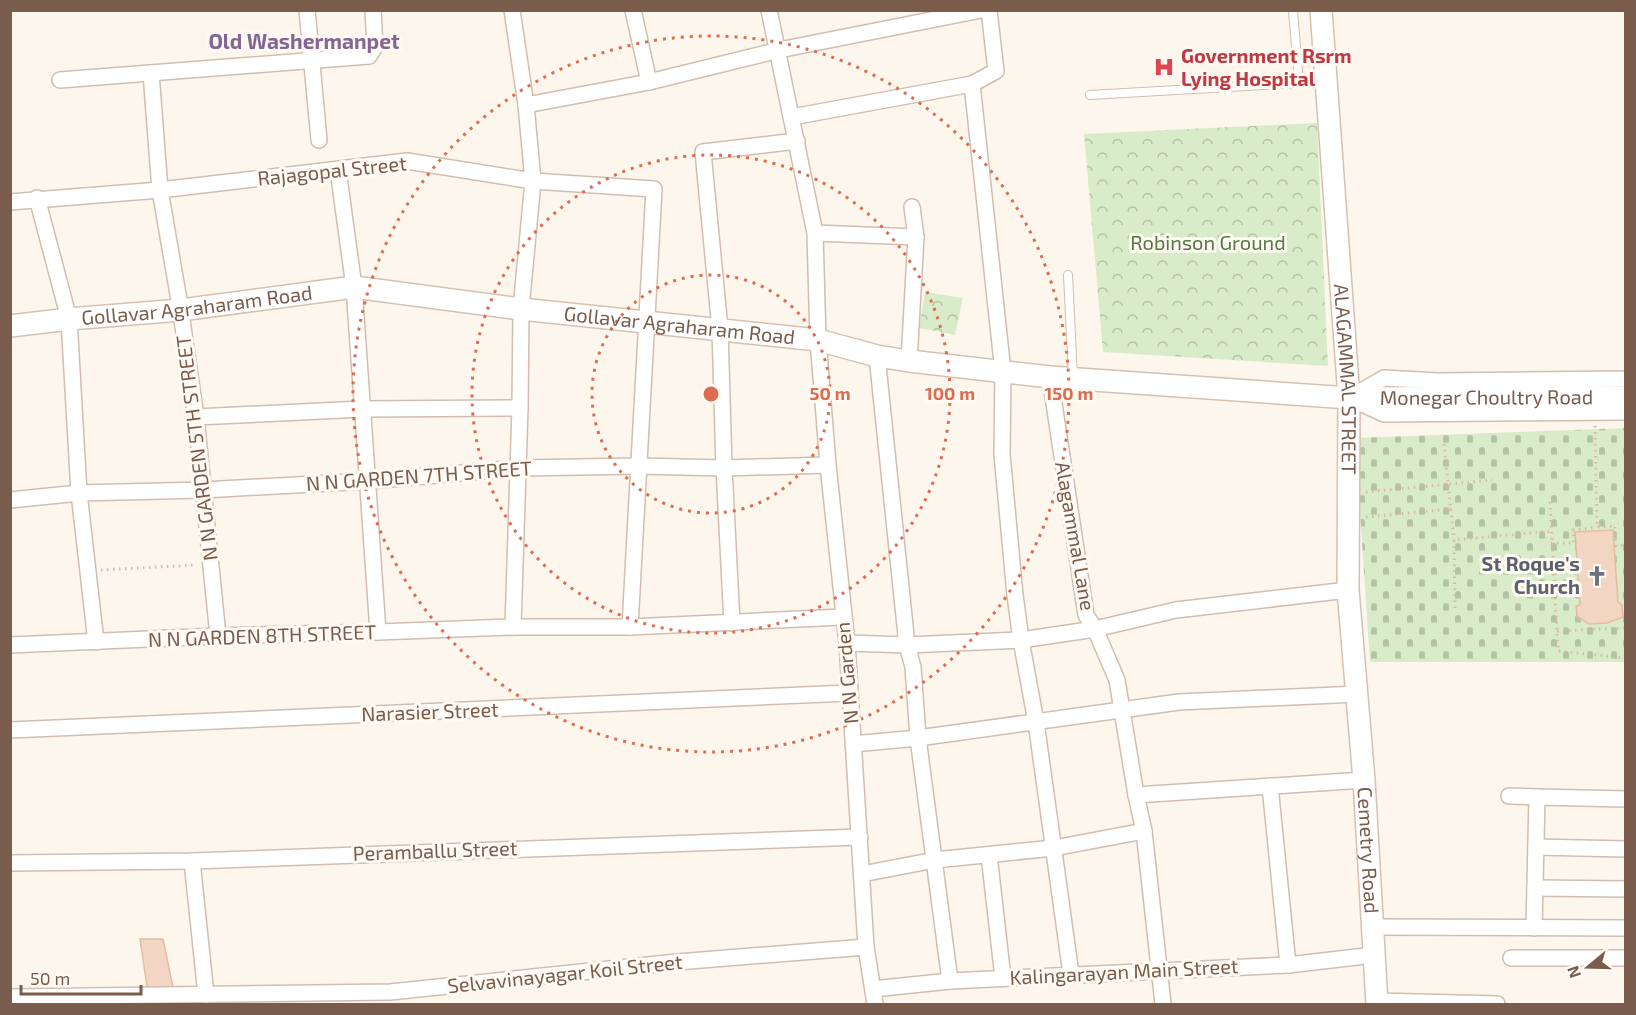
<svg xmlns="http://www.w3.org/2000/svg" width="1636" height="1015" font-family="'Exo 2',sans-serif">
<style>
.forest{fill:url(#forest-crowns)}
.cemetery{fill:url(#cemetery-stones)}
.building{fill:#f3d5c3;stroke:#e6bba3;stroke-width:1.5}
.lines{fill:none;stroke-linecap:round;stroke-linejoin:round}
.lane-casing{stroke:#d1beb0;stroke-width:10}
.street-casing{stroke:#d1beb0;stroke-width:18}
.secondary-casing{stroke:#d6c0b0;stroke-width:24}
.path{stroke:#d9b8a5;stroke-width:3;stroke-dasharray:1.5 4.5;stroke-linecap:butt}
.lane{stroke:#fff;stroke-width:8}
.street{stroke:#fff;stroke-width:15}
.secondary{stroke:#fff;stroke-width:21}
.ring{fill:none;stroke:#dc6d51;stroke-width:3;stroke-dasharray:3 6}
.labels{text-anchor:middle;stroke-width:6;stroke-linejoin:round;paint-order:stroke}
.health-label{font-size:20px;font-weight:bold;fill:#be3a42;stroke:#fffaf3;text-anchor:start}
.street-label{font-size:20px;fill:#7a5c4d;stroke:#fffaf3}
.park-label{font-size:20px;fill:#537a41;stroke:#fffaf3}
.worship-label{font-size:20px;font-weight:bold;fill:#5b616d;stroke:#fffaf3;text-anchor:end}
.neighbourhood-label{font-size:21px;font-weight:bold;fill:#846695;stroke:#fffaf3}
.centre{fill:#dc6d51;stroke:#fffaf3;stroke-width:3}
.ring-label{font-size:18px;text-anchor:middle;font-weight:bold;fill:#dc6d51;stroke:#fffaf3;stroke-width:6;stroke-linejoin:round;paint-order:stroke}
</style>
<defs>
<pattern id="forest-crowns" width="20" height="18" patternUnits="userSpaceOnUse" patternTransform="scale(1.5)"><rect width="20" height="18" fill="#d8ecc9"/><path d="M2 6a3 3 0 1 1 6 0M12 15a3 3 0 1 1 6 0" fill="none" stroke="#b4c2a5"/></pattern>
<pattern id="cemetery-stones" width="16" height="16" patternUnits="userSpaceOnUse" patternTransform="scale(1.5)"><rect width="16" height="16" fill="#d8ecc9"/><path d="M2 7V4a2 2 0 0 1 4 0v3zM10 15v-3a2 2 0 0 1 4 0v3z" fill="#b4c2a5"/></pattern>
</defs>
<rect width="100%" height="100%" fill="#fdf6ec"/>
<!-- forest -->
<g class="forest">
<polygon points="1317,123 1328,366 1103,352 1084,134"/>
<polygon points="925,292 963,298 955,335 919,328"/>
</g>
<!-- cemetery -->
<polygon class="cemetery" points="1625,428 1625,662 1370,662 1355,438"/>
<!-- building -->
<g class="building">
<polygon points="1613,530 1618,602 1622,605 1623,617 1607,623 1589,624 1577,616 1576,606 1580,605 1575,532"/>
<polygon points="140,939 163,939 174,992 148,993"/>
</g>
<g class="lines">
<!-- lane casing -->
<g class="lane-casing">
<g id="lane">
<polyline points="1299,83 1324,81"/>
<polyline points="1090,95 1299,83 1293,10"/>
<polyline points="1068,275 1073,377"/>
</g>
</g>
<!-- street casing -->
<g class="street-casing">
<g id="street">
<polyline points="307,10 319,140"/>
<polyline points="512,10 526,105 533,181 521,309 520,408 513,627"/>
<polyline points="633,10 649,82"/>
<polyline points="769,10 815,233 818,340 828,465 847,643 866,947 875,1004"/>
<polyline points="151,73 160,190 180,306 196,417 218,636"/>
<polyline points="60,80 369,56 375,47 373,10"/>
<polyline points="972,84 1003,372 1002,454 1015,595 1021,640 1036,722 1071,974"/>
<polyline points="526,105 649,82 779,50 981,10"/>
<polyline points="792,117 972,84 996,71 989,10"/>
<polyline points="338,170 354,287 378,632"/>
<polyline points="37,198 69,319 79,493 96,642"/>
<polyline points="10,202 160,190 407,161 533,181 654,189 630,627"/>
<polyline points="815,233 916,237"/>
<polyline points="877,356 907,645 913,667 918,738 950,981"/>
<polyline points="909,361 916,237 912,207"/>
<polyline points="1050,377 1086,615 1095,629 1117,680 1136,795 1144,831 1163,1004"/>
<polyline points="1626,379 1438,381 1384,378 1349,398 1384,414 1626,412"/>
<polyline points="196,417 363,409 520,408"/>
<polyline points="10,500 79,493 203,490 368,481 519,468 639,466 724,468 828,465"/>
<polyline points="732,623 724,468 720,329 703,152 797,141"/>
<polyline points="847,643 907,645 1021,640 1095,629 1176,610 1348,590"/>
<polyline points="10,645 218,636 378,632 513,627 630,627 843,617"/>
<polyline points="10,730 849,693"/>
<polyline points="853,744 918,738 1179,702 1358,694"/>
<polyline points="1270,786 1288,965"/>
<polyline points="1136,795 1364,780"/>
<polyline points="1509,796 1537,797"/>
<polyline points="1536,847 1626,849"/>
<polyline points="989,855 1003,978"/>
<polyline points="192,861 206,995"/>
<polyline points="10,863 192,861 860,837"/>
<polyline points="862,874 935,860 1054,848 1144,831"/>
<polyline points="1535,888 1626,889"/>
<polyline points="1373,927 1626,928"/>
<polyline points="1534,928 1537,797 1626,799"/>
<polyline points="1511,958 1626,958"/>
<polyline points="873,989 950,981 1288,965 1374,955"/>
<polyline points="10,997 390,992 677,962 866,947"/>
<polyline points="1376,1001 1497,1004"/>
</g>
</g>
<!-- secondary casing -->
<g class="secondary-casing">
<g id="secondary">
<path id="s1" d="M1321 10 1349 398 1348 590 1364 780 1377 1004"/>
<path id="s2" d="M10 326 69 319 181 310 354 287 521 309 818 340 877 356 909 361 1050 377 1349 398 1626 397"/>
</g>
</g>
<!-- path -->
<g class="path">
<polyline points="1595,426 1597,527 1615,526 1616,546 1626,545"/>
<polyline points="1444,444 1454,540"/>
<polyline points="1366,492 1492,480"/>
<polyline points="1550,502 1558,651 1626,658"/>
<polyline points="1366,517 1451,509"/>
<polyline points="1551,543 1574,543 1573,530 1597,527"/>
<polyline points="101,570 196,565"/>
<polyline points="1455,608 1454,540 1551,531"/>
<polyline points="1557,631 1624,628"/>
</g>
<!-- lane -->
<use href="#lane" class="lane"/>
<!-- street -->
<use href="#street" class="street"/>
<!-- secondary -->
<use href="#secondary" class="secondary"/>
</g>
<!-- distance rings -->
<g class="ring">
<circle cx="711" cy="394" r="119"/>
<circle cx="711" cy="394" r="239"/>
<circle cx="711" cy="394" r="358"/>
</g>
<!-- icons -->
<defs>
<g id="hospital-bare" transform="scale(1.62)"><path d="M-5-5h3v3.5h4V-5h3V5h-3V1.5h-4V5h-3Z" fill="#e0444e" stroke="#fffaf3" stroke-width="2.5" paint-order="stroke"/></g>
<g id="church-bare" transform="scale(1.62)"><path d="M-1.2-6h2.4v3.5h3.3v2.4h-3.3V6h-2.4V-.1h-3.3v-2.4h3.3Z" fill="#6b7280" stroke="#fffaf3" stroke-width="2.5" paint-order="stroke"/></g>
</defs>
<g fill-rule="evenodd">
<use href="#hospital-bare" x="1164" y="67"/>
<use href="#church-bare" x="1597" y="576"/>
</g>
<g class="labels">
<!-- health labels -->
<g class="health-label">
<text x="1181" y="63">Government Rsrm<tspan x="1181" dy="23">Lying Hospital</tspan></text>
</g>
<!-- street labels -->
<g class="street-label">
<text transform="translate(332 171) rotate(-6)" y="7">Rajagopal Street</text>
<text dy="7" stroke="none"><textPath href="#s2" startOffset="188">Gollavar Agraharam Road</textPath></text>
<text dy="7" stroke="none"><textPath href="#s2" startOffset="674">Gollavar Agraharam Road</textPath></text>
<text dy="7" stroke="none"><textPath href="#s1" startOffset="370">ALAGAMMAL STREET</textPath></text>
<text dy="7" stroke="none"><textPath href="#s2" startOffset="1486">Monegar Choultry Road</textPath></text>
<text transform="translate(197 448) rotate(-97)" y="7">N N GARDEN 5TH STREET</text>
<text transform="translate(419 476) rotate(-4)" y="7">N N GARDEN 7TH STREET</text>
<text transform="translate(1075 536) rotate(80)" y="7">Alagammal Lane</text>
<text transform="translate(262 636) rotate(-2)" y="7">N N GARDEN 8TH STREET</text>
<text transform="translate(847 673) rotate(-95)" y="7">N N Garden</text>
<text transform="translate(430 712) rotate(-2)" y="7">Narasier Street</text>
<text dy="7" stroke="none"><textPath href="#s1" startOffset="842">Cemetry Road</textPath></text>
<text transform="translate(435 851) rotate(-2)" y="7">Peramballu Street</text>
<text transform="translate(1124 972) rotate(-3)" y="7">Kalingarayan Main Street</text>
<text transform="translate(565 974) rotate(-6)" y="7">Selvavinayagar Koil Street</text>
</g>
<!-- park labels -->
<g class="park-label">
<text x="1208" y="250">Robinson Ground</text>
</g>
<!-- worship labels -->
<g class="worship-label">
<text x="1580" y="571">St Roque's<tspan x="1580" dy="23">Church</tspan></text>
</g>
<!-- neighbourhood labels -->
<g class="neighbourhood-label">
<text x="304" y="49">Old Washermanpet</text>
</g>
</g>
<circle cx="711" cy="394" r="9" class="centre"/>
<g class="ring-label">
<text x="830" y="400">50 m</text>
<text x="950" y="400">100 m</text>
<text x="1069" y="400">150 m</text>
</g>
<!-- border -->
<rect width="1636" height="1015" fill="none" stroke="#7a5c4d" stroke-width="24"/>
<!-- north arrow -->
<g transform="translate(1588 967) rotate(251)" stroke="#fffaf3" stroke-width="4.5" paint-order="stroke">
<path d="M0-4.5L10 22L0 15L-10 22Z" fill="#7a5c4d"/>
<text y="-9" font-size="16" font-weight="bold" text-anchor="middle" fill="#7a5c4d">N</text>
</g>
<!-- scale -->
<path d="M21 985v9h120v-9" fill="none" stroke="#7a5c4d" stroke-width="3"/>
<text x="30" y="985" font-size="18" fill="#7a5c4d" stroke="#fffaf3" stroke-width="4.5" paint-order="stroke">50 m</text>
</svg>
